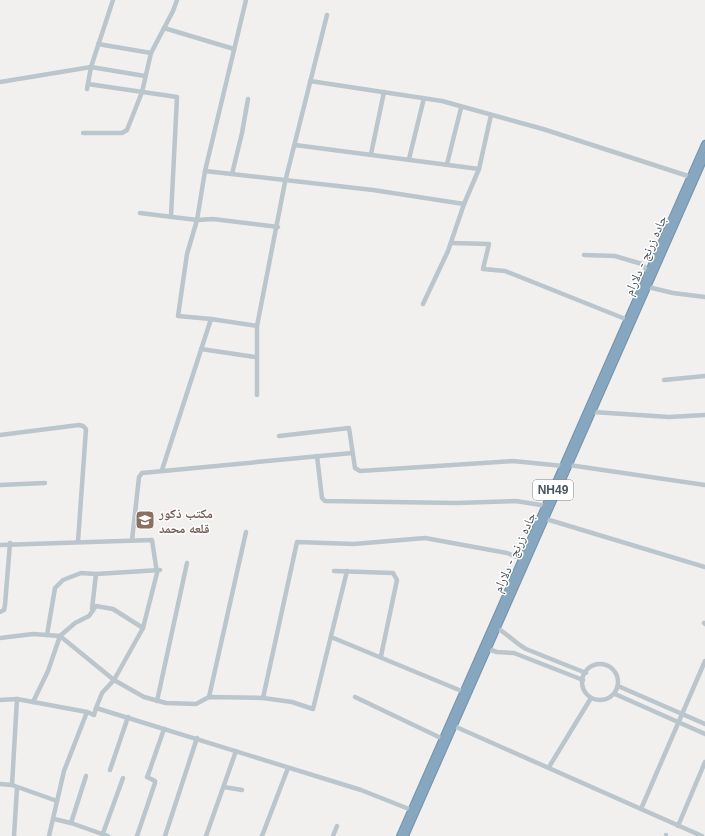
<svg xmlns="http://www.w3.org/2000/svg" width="705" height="836" font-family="Arial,'Noto Naskh Arabic',sans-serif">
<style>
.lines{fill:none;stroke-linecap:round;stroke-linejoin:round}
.highway-casing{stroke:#7292aa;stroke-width:8}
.minor{stroke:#bbc5cc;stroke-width:4.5}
.highway{stroke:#86a7bf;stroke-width:6}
.labels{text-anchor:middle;stroke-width:3;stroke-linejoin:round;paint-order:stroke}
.shield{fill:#fff;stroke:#7e888e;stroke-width:1}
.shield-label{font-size:12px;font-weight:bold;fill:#47555d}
.street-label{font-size:13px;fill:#47555d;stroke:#fff}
.education-label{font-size:13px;font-weight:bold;fill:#785e54;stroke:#fff;text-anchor:start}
</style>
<rect width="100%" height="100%" fill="#f2efef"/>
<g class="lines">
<!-- highway casing -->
<g class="highway-casing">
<g id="highway">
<polyline points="400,836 705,144"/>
<polyline points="405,836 705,156"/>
</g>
</g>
<!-- minor -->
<g class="minor">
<polyline points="246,0 205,171 197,220 187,254 178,316 211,319 257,326"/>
<polyline points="164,28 234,49"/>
<polyline points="98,44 151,53"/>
<polyline points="310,81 442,101 543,129 691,177"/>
<polyline points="0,82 91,67 145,76"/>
<polyline points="88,84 177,97 171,216"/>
<polyline points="87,89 91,67 113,0"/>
<polyline points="83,133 122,133 127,130 142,92 151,53 173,11 177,0"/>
<polyline points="295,145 479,169"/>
<polyline points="371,154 384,92"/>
<polyline points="409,159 424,98"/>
<polyline points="447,164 461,108"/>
<polyline points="205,171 373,190 464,204 448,251 423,304"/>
<polyline points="232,174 242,133 248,99"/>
<polyline points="464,204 479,169 491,115"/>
<polyline points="140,213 197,220 213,219 278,227"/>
<polyline points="451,243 489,244 483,269 505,271 628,320"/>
<polyline points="584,255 615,256 642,264 650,274"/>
<polyline points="648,287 673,293 705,297"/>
<polyline points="201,349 255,357"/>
<polyline points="664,380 705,376"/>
<polyline points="257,395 257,326 285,182 327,15"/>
<polyline points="593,412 669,417 705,415"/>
<polyline points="0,435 79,425 83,426 86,429 78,541"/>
<polyline points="279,436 349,428 355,468 360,471 513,461 563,466"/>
<polyline points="317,456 322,498 325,501 457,503 516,501 547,506"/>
<polyline points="569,465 705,485"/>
<polyline points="162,470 211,319"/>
<polyline points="0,485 45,483"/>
<polyline points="546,519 705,567"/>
<polyline points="132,540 139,477 142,473 352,453"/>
<polyline points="0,545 152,540 157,573 143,628 114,680 102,693 96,708 361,790 414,811"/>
<polyline points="334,571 393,573 397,580 381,656"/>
<polyline points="92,609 96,574"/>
<polyline points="0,612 4,610 5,605 10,543"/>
<polyline points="704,623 705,624"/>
<path d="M495 627C507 633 515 643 526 649L586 673"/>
<polyline points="47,635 55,588 63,580 81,573 96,574 160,570"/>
<polyline points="331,637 464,692"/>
<polyline points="0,638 33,634 60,636 114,680 144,697 166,703 196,704 209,697 263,698 292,702 313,709 347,571"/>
<polyline points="485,648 497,652 514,653 583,680"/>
<circle cx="600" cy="682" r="18"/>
<polyline points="618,686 705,724"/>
<polyline points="615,694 705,734"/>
<polyline points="209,697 246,532"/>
<polyline points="355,697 443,739"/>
<polyline points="263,698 297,542 354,544 425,538 507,553 522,559"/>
<polyline points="0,700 17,699 87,712"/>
<polyline points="157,701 187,563"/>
<polyline points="33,702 48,671 60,636 75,623 89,616 96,606 113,609 143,628"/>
<polyline points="454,726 702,836"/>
<polyline points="549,767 591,698"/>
<polyline points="110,770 128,717"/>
<polyline points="0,784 12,785 57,801"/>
<polyline points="12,785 17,699"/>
<polyline points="224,787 242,790"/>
<polyline points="641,809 705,661"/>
<polyline points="54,819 71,823 108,836"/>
<polyline points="71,823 86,776"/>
<polyline points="678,826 705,762"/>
<polyline points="14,836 17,788"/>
<polyline points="49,836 64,771 87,712 94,715 96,708"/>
<polyline points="102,836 123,778"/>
<polyline points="137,836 155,783 155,781 147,777 148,775 164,729"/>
<polyline points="165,836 197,738"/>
<polyline points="206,836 236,751"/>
<polyline points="262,836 288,768"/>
<polyline points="333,836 337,826"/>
<polyline points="666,836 666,835"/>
</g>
<!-- highway -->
<use href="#highway" class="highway"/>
</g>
<!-- icons -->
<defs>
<g id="school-square" transform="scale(1)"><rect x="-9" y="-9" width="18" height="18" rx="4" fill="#8d6e63" stroke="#fff"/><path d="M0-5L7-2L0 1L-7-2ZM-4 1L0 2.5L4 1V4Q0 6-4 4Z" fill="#fff"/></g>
</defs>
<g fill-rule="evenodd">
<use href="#school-square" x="145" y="520"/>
</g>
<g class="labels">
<!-- shield labels -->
<rect class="shield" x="533" y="480" width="40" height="20" rx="3"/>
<g class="shield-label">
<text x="553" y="494">NH49</text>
</g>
<!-- street labels -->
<g class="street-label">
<text transform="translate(645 255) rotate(-66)" y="5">جاده زرنج - دلارام</text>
<text transform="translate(514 552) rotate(-66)" y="5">جاده زرنج - دلارام</text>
</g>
<!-- education labels -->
<g class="education-label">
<text x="159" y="518">مکتب ذکور<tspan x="159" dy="15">قلعه محمد</tspan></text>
</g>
</g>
</svg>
